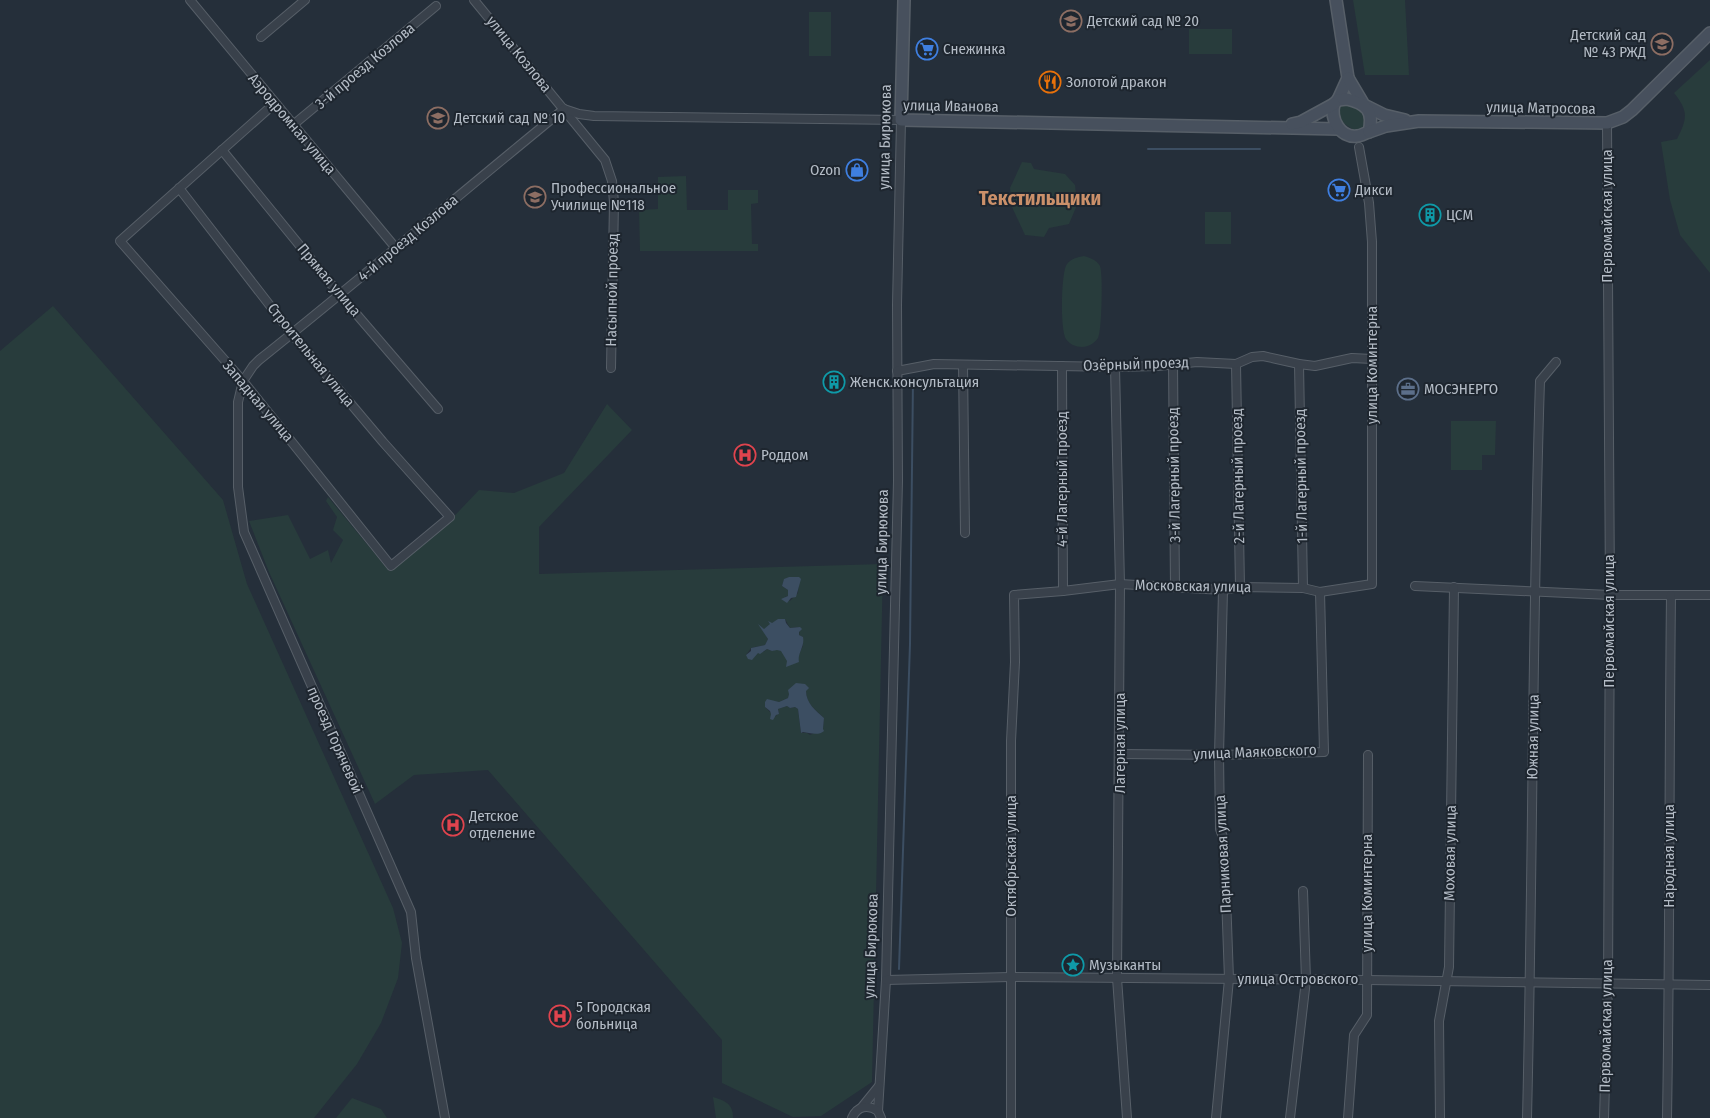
<svg xmlns="http://www.w3.org/2000/svg" width="1710" height="1118" font-family="'Fira Sans Condensed',sans-serif">
<style>
.green{fill:#283c3c;fill-rule:evenodd}
.water{fill:#3c4e62}
.lines{fill:none;stroke-linecap:round;stroke-linejoin:round}
.stream{stroke:#3c4e62;stroke-width:2}
.street-casing{stroke:#575f68;stroke-width:10}
.secondary-casing{stroke:#575f68;stroke-width:14}
.street{stroke:#39414b;stroke-width:8}
.secondary{stroke:#47505d;stroke-width:11}
.labels{text-anchor:middle;stroke-width:4;stroke-linejoin:round;paint-order:stroke}
.poi-label{font-size:15px;fill:#b4bcc6;stroke:#1e262f;text-anchor:start}
.street-label{font-size:15px;fill:#b4bcc6;stroke:#1e262f}
.district-label{font-size:20px;font-weight:bold;fill:#cb906a;stroke:#1e262f}
</style>
<rect width="100%" height="100%" fill="#252f3a"/>
<!-- green -->
<g class="green">
<polygon points="1353,0 1405,0 1409,75 1365,75"/>
<rect x="809" y="12" width="22" height="44"/>
<rect x="1189" y="29" width="43" height="25"/>
<path d="M1710 60V273L1680 235 1670 200 1661 142 1677 139C1687 119 1689 111 1674 93Z"/>
<polygon points="1342,104 1353,105 1365,115 1365,126 1361,130 1355,131 1339,120 1337,109"/>
<polygon points="1022,162 1031,163 1034,169 1065,174 1075,185 1077,205 1069,224 1049,228 1044,237 1025,235 1012,207 1010,188"/>
<polygon points="686,176 687,210 728,210 728,190 758,190 758,203 751,204 752,244 758,244 758,251 640,251 639,210 658,209 658,177"/>
<rect x="1205" y="212" width="26" height="32"/>
<path d="M1084 256C1090 258 1097 260 1100 266 1103 273 1102 331 1098 338 1095 343 1088 347 1082 347 1076 347 1069 344 1066 339 1060 330 1061 271 1067 264 1071 259 1077 257 1084 256Z"/>
<polygon points="53,306 223,500 247,584 393,908 402,943 398,978 381,1023 357,1064 314,1118 0,1118 0,351"/>
<path d="M607 404 632 430 539 527V574L883 564 872 1082 821 1116 793 1117 722 1083V1040L488 770 414 775 375 804 269 572 249 521 288 515 310 559 328 550 331 563 343 540 333 530 337 517 326 501 328 497 389 571 441 530 479 490 514 493 564 473ZM789 577H799L798 593 790 601 785 597 788 596V590L782 586 784 580ZM785 619 790 628 800 627 799 635 803 637V646L798 656 776 649 772 651 767 649 763 652 746 655 751 648 765 645 768 639 766 635 772 623ZM806 691C806 704 816 710 824 718L823 729 810 735 807 733H801L798 709 795 707 790 708 787 706 778 709 779 712 775 717 765 707 767 700 779 702 788 698 789 694Z"/>
<polygon points="1451,421 1496,421 1495,455 1482,455 1482,470 1451,470"/>
<path d="M713 1097C726 1101 733 1104 733 1118H716Z"/>
<polygon points="352,1098 381,1109 387,1118 336,1118"/>
</g>
<!-- water -->
<g class="water">
<polygon points="789,577 799,577 801,579 796,597 791,598 787,603 781,599 788,596 788,590 782,586 784,579"/>
<path d="M778 619H785L786 623 790 628 800 627 802 629 799 632V635L803 637C805 647 797 653 799 662L786 667 787 661 781 651 777 650 772 651 767 649 760 654 758 653 752 660 748 659 746 655 751 651V648L765 645 768 639 758 624 764 629 770 624 768 621 772 623Z"/>
<path d="M796 683 805 684 809 688 806 691C806 703 816 711 824 718L823 729 824 731C819 736 809 733 803 732L801 733 798 709 795 707 790 708 787 706 778 709 779 714 776 715 773 720 770 719 771 714 770 711 765 707V702L767 699 779 702 788 698 789 694 788 690Z"/>
</g>
<g class="lines">
<!-- stream -->
<g class="stream">
<polyline points="1148,149 1260,149"/>
<polyline points="899,969 910,644 913,380"/>
</g>
<!-- street casing -->
<g class="street-casing">
<g id="street">
<polyline points="190,0 395,247"/>
<polyline points="474,0 605,160 612,181 614,202 611,368"/>
<polyline points="261,37 305,0"/>
<polyline points="564,109 579,114 594,116 901,120 897,305 898,481 886,980 878,1111 881,1118"/>
<polyline points="293,125 436,6"/>
<polyline points="222,150 340,295 438,409"/>
<polyline points="179,188 292,334 383,442 450,517 391,566 243,381 120,241 275,103"/>
<polyline points="1173,364 1175,587"/>
<polyline points="1236,364 1240,587"/>
<polyline points="1299,364 1303,588"/>
<polyline points="963,365 965,533"/>
<polyline points="1062,366 1063,591"/>
<polyline points="1115,367 1120,584 1117,978 1127,1118"/>
<polyline points="897,371 934,364 1115,367 1158,366 1197,362 1236,364 1252,357 1263,356 1299,364 1315,366 1352,358 1372,359"/>
<polyline points="1415,586 1610,595 1710,595"/>
<polyline points="1120,754 1219,755 1324,752 1320,592"/>
<polyline points="886,980 1010,977 1367,980 1710,985"/>
<polyline points="862,1107 879,1086"/>
<path d="M445 1118 416 958 411 912 244 532 238 487V402L243 381 253 366 259 360C362 278 462 192 564 109"/>
<path d="M852 1118C857 1106 868 1104 878 1111"/>
<polyline points="1011,1118 1011,741 1015,662 1014,595 1063,591 1120,584 1223,590 1240,587 1303,588 1320,592 1372,584 1372,242 1369,203 1359,147"/>
<polyline points="1216,1118 1229,979 1224,840 1220,829 1219,755 1223,590"/>
<polyline points="1290,1118 1306,980 1303,891"/>
<polyline points="1348,1118 1354,1035 1367,1015 1368,755"/>
<polyline points="1440,1118 1439,1021 1449,967 1454,587"/>
<path d="M1527 1118C1533 872 1532 627 1540 381L1556 362"/>
<polyline points="1604,1118 1608,984 1610,595 1607,123"/>
<path d="M1667 1118C1670 944 1669 769 1671 595"/>
</g>
</g>
<!-- secondary casing -->
<g class="secondary-casing">
<g id="secondary">
<polyline points="904,0 901,120 1338,129"/>
<polyline points="1336,0 1348,78 1338,100"/>
<polyline points="1348,78 1364,105 1384,115 1405,120"/>
<path d="M1347 99C1367 104 1374 111 1369 132 1365 133 1361 136 1357 136 1340 138 1330 119 1334 104L1338 100Z"/>
<polyline points="1292,124 1301,122 1334,104"/>
<polyline points="1369,132 1386,126 1419,121 1607,123 1623,117 1632,110 1710,33"/>
</g>
</g>
<!-- street -->
<use href="#street" class="street"/>
<!-- secondary -->
<use href="#secondary" class="secondary"/>
</g>
<!-- icons -->
<defs>
<g id="school-ring" transform="scale(1.125)"><circle r="9.5" fill="#1e262f" stroke="#8d6e63" stroke-width="1.5"/><path d="M0-5L7-2L0 1L-7-2ZM-4 1L0 2.5L4 1V4Q0 6-4 4Z" fill="#8d6e63"/></g>
<g id="supermarket-ring" transform="scale(1.125)"><circle r="9.5" fill="#1e262f" stroke="#3f7fe0" stroke-width="1.5"/><path d="M-6-5.5h2.5l.6 2H6L4.5 2H-2.5L-4.4-4H-6ZM-1.5 3.2a1.3 1.3 0 1 0 .1 0ZM3 3.2a1.3 1.3 0 1 0 .1 0Z" fill="#3f7fe0"/></g>
<g id="restaurant-ring" transform="scale(1.125)"><circle r="9.5" fill="#1e262f" stroke="#e8710a" stroke-width="1.5"/><path d="M-5-6h1v4h1v-4h1v4h1v-4h1v5L-1.5 .5V6h-2V.5L-5-1ZM5-6V6H3V1.5H1.5Q1.5-4 5-6Z" fill="#e8710a"/></g>
<g id="shop-ring" transform="scale(1.125)"><circle r="9.5" fill="#1e262f" stroke="#3f7fe0" stroke-width="1.5"/><path d="M-5-2.5h2.3a2.7 3.5 0 0 1 5.4 0H5L5.5 6h-11ZM-1.5-2.5h3a1.5 2.3 0 0 0-3 0Z" fill="#3f7fe0"/></g>
<g id="university-ring" transform="scale(1.125)"><circle r="9.5" fill="#1e262f" stroke="#8d6e63" stroke-width="1.5"/><path d="M0-5L7-2L0 1L-7-2ZM-4 1L0 2.5L4 1V4Q0 6-4 4Z" fill="#8d6e63"/></g>
<g id="building-ring" transform="scale(1.125)"><circle r="9.5" fill="#1e262f" stroke="#0f9aa8" stroke-width="1.5"/><path d="M-4-6H4V6H1V3H-1V6H-4ZM-2.5-4.3h1.7v1.8h-1.7ZM.8-4.3h1.7v1.8H.8ZM-2.5-1h1.7V.8h-1.7ZM.8-1h1.7V.8H.8Z" fill="#0f9aa8"/></g>
<g id="office-ring" transform="scale(1.125)"><circle r="9.5" fill="#1e262f" stroke="#5c6f8a" stroke-width="1.5"/><path d="M-6-3h4V-5.5h4V-3h4V5H-6ZM-1-4.5V-3h2v-1.5ZM-6 0V1H6V0Z" fill="#5c6f8a"/></g>
<g id="hospital-ring" transform="scale(1.125)"><circle r="9.5" fill="#1e262f" stroke="#e0444e" stroke-width="1.5"/><path d="M-5-5h3v3.5h4V-5h3V5h-3V1.5h-4V5h-3Z" fill="#e0444e"/></g>
<g id="sight-ring" transform="scale(1.125)"><circle r="9.5" fill="#1e262f" stroke="#0f9aa8" stroke-width="1.5"/><path d="M0-6L1.8-2.2L6-1.7L2.9 1.2L3.7 5.4L0 3.3L-3.7 5.4L-2.9 1.2L-6-1.7L-1.8-2.2Z" fill="#0f9aa8"/></g>
</defs>
<g fill-rule="evenodd">
<use href="#school-ring" x="1071" y="21"/>
<use href="#school-ring" x="1662" y="44"/>
<use href="#supermarket-ring" x="927" y="49"/>
<use href="#restaurant-ring" x="1050" y="82"/>
<use href="#school-ring" x="438" y="118"/>
<use href="#shop-ring" x="857" y="170"/>
<use href="#supermarket-ring" x="1339" y="190"/>
<use href="#university-ring" x="535" y="197"/>
<use href="#building-ring" x="1430" y="215"/>
<use href="#building-ring" x="834" y="382"/>
<use href="#office-ring" x="1408" y="389"/>
<use href="#hospital-ring" x="745" y="455"/>
<use href="#hospital-ring" x="453" y="825"/>
<use href="#sight-ring" x="1073" y="965"/>
<use href="#hospital-ring" x="560" y="1016"/>
</g>
<g class="labels">
<!-- poi labels -->
<g class="poi-label">
<text x="1087" y="26">Детский сад № 20</text>
<text x="1646" y="40" text-anchor="end">Детский сад<tspan x="1646" dy="17">№ 43 РЖД</tspan></text>
<text x="943" y="54">Снежинка</text>
<text x="1066" y="87">Золотой дракон</text>
<text x="454" y="123">Детский сад № 10</text>
<text x="841" y="175" text-anchor="end">Ozon</text>
<text x="551" y="193">Профессиональное<tspan x="551" dy="17">Училище №118</tspan></text>
<text x="1355" y="195">Дикси</text>
<text x="1446" y="220">ЦСМ</text>
<text x="850" y="387">Женск.консультация</text>
<text x="1424" y="394">МОСЭНЕРГО</text>
<text x="761" y="460">Роддом</text>
<text x="469" y="821">Детское<tspan x="469" dy="17">отделение</tspan></text>
<text x="1089" y="970">Музыканты</text>
<text x="576" y="1012">5 Городская<tspan x="576" dy="17">больница</tspan></text>
</g>
<!-- street labels -->
<g class="street-label">
<text transform="translate(519 54) rotate(51)" y="5">улица Козлова</text>
<text transform="translate(365 66) rotate(-40)" y="5">3-й проезд Козлова</text>
<text transform="translate(951 106) rotate(1)" y="5">улица Иванова</text>
<text transform="translate(1541 108) rotate(1)" y="5">улица Матросова</text>
<text transform="translate(292 124) rotate(50)" y="5">Аэродромная улица</text>
<text transform="translate(885 137) rotate(-89)" y="5">улица Бирюкова</text>
<text transform="translate(1607 216) rotate(-90)" y="5">Первомайская улица</text>
<text transform="translate(408 238) rotate(-40)" y="5">4-й проезд Козлова</text>
<text transform="translate(329 280) rotate(50)" y="5">Прямая улица</text>
<text transform="translate(612 290) rotate(-89)" y="5">Насыпной проезд</text>
<text transform="translate(311 355) rotate(51)" y="5">Строительная улица</text>
<text transform="translate(1136 364) rotate(-2)" y="5">Озёрный проезд</text>
<text transform="translate(1372 365) rotate(-90)" y="5">улица Коминтерна</text>
<text transform="translate(258 401) rotate(50)" y="5">Западная улица</text>
<text transform="translate(1174 475) rotate(-91)" y="5">3-й Лагерный проезд</text>
<text transform="translate(1238 476) rotate(-91)" y="5">2-й Лагерный проезд</text>
<text transform="translate(1301 476) rotate(-91)" y="5">1-й Лагерный проезд</text>
<text transform="translate(1062 479) rotate(-90)" y="5">4-й Лагерный проезд</text>
<text transform="translate(882 542) rotate(-89)" y="5">улица Бирюкова</text>
<text transform="translate(1193 586) rotate(1)" y="5">Московская улица</text>
<text transform="translate(1609 621) rotate(-90)" y="5">Первомайская улица</text>
<text transform="translate(1533 737) rotate(-89)" y="5">Южная улица</text>
<text transform="translate(335 740) rotate(66)" y="5">проезд Горячевой</text>
<text transform="translate(1120 743) rotate(-90)" y="5">Лагерная улица</text>
<text transform="translate(1255 752) rotate(-2)" y="5">улица Маяковского</text>
<text transform="translate(1450 853) rotate(-89)" y="5">Моховая улица</text>
<text transform="translate(1223 854) rotate(-93)" y="5">Парниковая улица</text>
<text transform="translate(1011 856) rotate(-90)" y="5">Октябрьская улица</text>
<text transform="translate(1669 856) rotate(-90)" y="5">Народная улица</text>
<text transform="translate(1367 893) rotate(-90)" y="5">улица Коминтерна</text>
<text transform="translate(871 946) rotate(-88)" y="5">улица Бирюкова</text>
<text x="1298" y="984">улица Островского</text>
<text transform="translate(1606 1026) rotate(-89)" y="5">Первомайская улица</text>
</g>
<!-- district labels -->
<g class="district-label">
<text x="1040" y="205">Текстильщики</text>
</g>
</g>
</svg>
